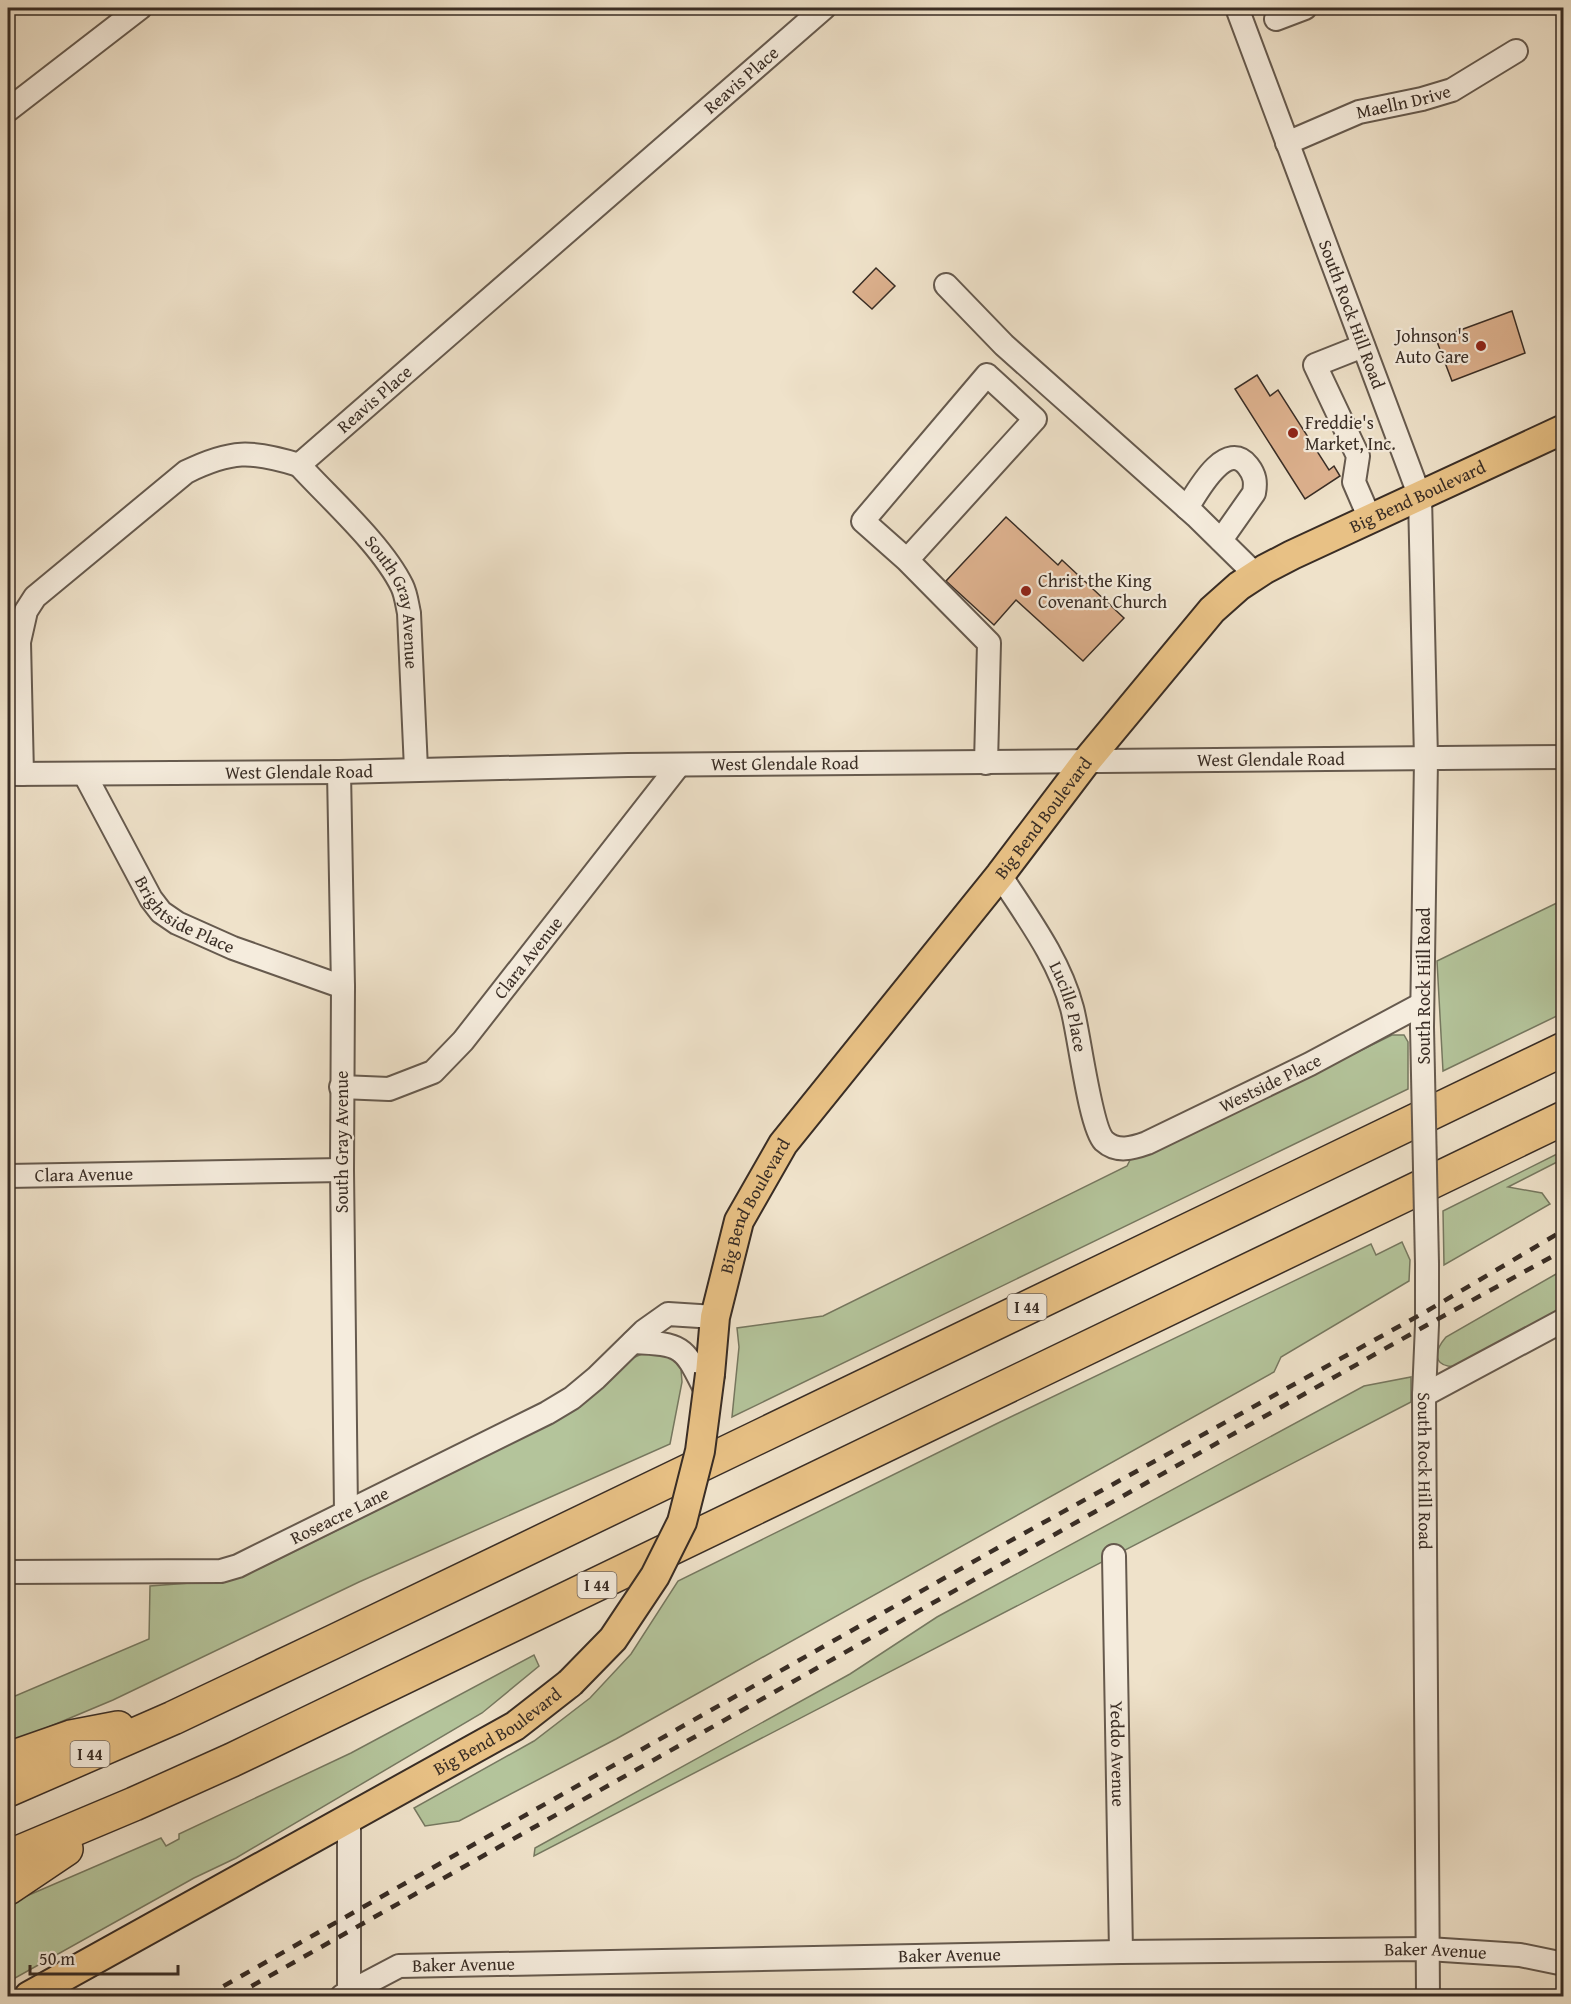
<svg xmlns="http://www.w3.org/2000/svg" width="1571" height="2004" font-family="'Gentium Book Plus',serif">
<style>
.green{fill:#b4c49b;stroke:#767860;stroke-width:1.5}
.building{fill:#ddb18e;stroke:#392d25;stroke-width:1.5}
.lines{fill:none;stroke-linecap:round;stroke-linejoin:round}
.minor-casing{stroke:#665a4e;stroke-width:26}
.major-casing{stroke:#392d25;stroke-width:32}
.highway-casing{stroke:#392d25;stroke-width:36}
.minor{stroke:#f5ecdd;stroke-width:22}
.major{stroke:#e8c185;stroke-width:28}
.highway{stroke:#e8c185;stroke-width:33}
.rail{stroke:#392d25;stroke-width:4.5;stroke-dasharray:10 10;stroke-linecap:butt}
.minor-bridge-casing{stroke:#665a4e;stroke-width:26;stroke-linecap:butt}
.major-bridge-casing{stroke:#392d25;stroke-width:32;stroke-linecap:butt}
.minor-bridge{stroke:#f5ecdd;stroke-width:22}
.major-bridge{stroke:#e8c185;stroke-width:28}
.poi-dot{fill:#8f2418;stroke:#f5ecdd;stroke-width:2}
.labels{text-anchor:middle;stroke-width:4.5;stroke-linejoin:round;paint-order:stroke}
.shield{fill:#f5ecdd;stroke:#71665c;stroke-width:1.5}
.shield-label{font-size:16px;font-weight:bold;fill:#392d25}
.street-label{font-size:18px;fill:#392d25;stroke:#f5ecdd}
.poi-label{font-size:18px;fill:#392d25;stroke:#f5ecdd;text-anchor:start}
</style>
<rect width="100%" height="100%" fill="#efe2ca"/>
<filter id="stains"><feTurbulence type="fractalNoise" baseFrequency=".00333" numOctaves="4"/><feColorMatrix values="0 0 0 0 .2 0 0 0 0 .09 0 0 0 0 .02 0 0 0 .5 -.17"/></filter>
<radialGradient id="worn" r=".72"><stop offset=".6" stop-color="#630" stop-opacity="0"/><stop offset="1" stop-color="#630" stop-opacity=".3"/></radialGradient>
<!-- green -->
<g class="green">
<polygon points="1563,900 1563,1013 1443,1071 1437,961"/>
<polygon points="1392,1035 1404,1035 1408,1042 1408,1089 732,1417 739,1347 737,1328 823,1316 1127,1166 1131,1158 1181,1139"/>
<polygon points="1563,1151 1563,1159 1508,1187 1542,1193 1550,1204 1444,1265 1443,1211"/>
<polygon points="1402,1242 1410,1260 1409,1281 1281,1357 1274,1372 616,1739 459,1821 425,1826 414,1808 534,1741 590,1698 631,1654 678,1581 996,1424 1371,1244 1376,1255"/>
<path d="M1563 1270V1310L1461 1366C1436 1369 1430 1356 1446 1337Z"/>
<polygon points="651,1350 674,1358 681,1369 682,1382 670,1444 359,1582 113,1700 8,1744 8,1699 149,1639 150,1586 217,1581 239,1577 263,1567 466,1466 563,1414 602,1388 619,1369 635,1357"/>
<polygon points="1411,1377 1411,1402 534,1856 535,1848 850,1674 937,1617 1364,1386"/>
<polygon points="534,1655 539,1666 482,1713 236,1858 194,1878 8,1982 8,1904 161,1838 166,1846 179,1839 179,1834 351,1753"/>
</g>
<!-- building -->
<g class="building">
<polygon points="876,268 895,286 872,309 853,292"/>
<polygon points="1512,311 1525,353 1452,381 1436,339"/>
<polygon points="1257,375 1270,396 1278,390 1329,470 1334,466 1340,476 1305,499 1235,389"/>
<polygon points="1006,517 1058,565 1062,560 1124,618 1083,661 1016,600 994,625 946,581"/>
</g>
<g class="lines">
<!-- minor casing -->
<g class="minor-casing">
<g id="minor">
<path id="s1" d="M1237 8 1420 497 1426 759 1422 1027"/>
<polyline points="1276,19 1305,8"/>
<polyline points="8,110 140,8"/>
<path id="s2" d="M1287 143 1359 112 1422 99 1452 90 1516 51"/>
<polyline points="946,285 1004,345 1196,516 1256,575"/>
<polyline points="1363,346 1315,365 1358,456 1354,482 1370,519"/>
<path id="s3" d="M299 465C330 499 382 545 402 586 406 594 407 604 409 613L416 769"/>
<path d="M1187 508C1197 492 1226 438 1248 466 1255 475 1256 482 1254 493L1221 540"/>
<polyline points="907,560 863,521 987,375 1035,419 907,560 989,643 986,763"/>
<polyline points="339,772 343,987 342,1170 346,1512"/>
<path id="s4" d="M8 774 339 772 628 765 1564 757"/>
<path id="s5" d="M22 774 19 642 26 611 35 597 186 472C231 450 251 450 299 465L824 8"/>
<path id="s6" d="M85 775 151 899 161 912 177 923 233 948 343 987"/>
<path id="s7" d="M1000 875C1027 917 1059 959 1072 1008 1079 1033 1090 1127 1104 1141 1117 1153 1133 1148 1147 1143L1310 1064 1422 1004"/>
<path id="s8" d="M341 1087 389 1089 433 1072 463 1041 679 765"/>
<path id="s9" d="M8 1176 342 1170"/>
<path id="s10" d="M1427 1264V1325L1424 1395 1428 1996"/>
<path d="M633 1342C686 1344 684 1348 707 1393"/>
<polyline points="1424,1395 1564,1320"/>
<path id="s11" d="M1114 1556 1121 1952"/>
<path id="s12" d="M8 1572 221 1571 238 1566 547 1413 572 1398 596 1378 644 1331 668 1314 715 1317"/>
<polyline points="349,1819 349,1996"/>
<path id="s13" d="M342 1996 399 1966 1121 1952 1428 1949 1520 1955 1564 1964"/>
</g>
</g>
<!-- major casing -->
<g class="major-casing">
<g id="major">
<path id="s14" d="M710 1374 715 1317 739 1221 783 1144 1000 875 1085 763 1212 610 1239 586 1265 569 1292 555 1564 429"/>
<path id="s15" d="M29 1996 515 1726 570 1683"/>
</g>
</g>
<!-- highway casing -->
<g class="highway-casing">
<g id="highway">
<polyline points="8,1759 71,1737 118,1728"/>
<polyline points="8,1790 173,1718 333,1642 1564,1049"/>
<polyline points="8,1857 134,1804 232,1760 1564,1118"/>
<polyline points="8,1888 66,1849"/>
</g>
</g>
<!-- minor -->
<use href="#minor" class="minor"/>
<!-- major -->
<use href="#major" class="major"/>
<!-- highway -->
<use href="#highway" class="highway"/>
<!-- rail -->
<g class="rail">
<polyline points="206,1996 1001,1546 1427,1311 1564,1230"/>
<polyline points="234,1996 1427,1325 1564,1250"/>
</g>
<!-- minor-bridge casing -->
<g class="minor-bridge-casing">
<polyline id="minor-bridge" points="1422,1027 1427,1264"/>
</g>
<!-- major-bridge casing -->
<g class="major-bridge-casing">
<polyline id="major-bridge" points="570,1683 613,1639 655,1576 682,1522 700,1451 710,1374"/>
</g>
<!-- minor-bridge -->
<use href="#minor-bridge" class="minor-bridge"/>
<!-- major-bridge -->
<use href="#major-bridge" class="major-bridge"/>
</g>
<!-- markers -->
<g class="poi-dot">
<circle cx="1481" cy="346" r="6"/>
<circle cx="1293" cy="433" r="6"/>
<circle cx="1026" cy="591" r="6"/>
</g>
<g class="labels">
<!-- shield labels -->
<g class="shield">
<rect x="1007.5" y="1294" width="39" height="26" rx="4.5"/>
<rect x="577.5" y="1572" width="39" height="26" rx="4.5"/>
<rect x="70.5" y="1741" width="39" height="26" rx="4.5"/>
</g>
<g class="shield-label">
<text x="1027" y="1313">I 44</text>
<text x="597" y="1591">I 44</text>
<text x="90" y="1760">I 44</text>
</g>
<!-- street labels -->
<g class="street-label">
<text dy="6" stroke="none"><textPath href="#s5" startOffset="1080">Reavis Place</textPath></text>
<text dy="6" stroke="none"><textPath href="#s2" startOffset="124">Maelln Drive</textPath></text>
<text dy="6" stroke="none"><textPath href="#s1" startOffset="327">South Rock Hill Road</textPath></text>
<text dy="6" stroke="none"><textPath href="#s5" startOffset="594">Reavis Place</textPath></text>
<text dy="6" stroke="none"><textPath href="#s14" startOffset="1166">Big Bend Boulevard</textPath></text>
<text dy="6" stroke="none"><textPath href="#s3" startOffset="172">South Gray Avenue</textPath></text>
<text dy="6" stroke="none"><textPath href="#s4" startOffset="1263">West Glendale Road</textPath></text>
<text dy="6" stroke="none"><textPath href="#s4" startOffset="777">West Glendale Road</textPath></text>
<text dy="6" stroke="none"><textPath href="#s4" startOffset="291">West Glendale Road</textPath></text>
<text dy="6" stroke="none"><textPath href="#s14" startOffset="662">Big Bend Boulevard</textPath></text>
<text dy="6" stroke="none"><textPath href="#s6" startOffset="177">Brightside Place</textPath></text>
<text dy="6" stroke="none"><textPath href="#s8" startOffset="244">Clara Avenue</textPath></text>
<text transform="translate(1424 986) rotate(-90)" y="6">South Rock Hill Road</text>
<text dy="6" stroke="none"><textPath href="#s7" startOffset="150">Lucille Place</textPath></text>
<text dy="6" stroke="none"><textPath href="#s7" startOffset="472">Westside Place</textPath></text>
<text transform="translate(342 1142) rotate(-90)" y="6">South Gray Avenue</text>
<text dy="6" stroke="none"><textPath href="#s9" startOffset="76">Clara Avenue</textPath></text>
<text dy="6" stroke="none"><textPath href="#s14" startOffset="176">Big Bend Boulevard</textPath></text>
<text dy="6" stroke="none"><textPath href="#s10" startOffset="207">South Rock Hill Road</textPath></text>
<text dy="6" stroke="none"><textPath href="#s12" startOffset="344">Roseacre Lane</textPath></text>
<text dy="6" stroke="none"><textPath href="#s15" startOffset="538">Big Bend Boulevard</textPath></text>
<text dy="6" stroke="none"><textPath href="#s11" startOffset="198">Yeddo Avenue</textPath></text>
<text dy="6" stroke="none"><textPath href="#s13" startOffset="1101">Baker Avenue</textPath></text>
<text dy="6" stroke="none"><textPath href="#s13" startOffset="615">Baker Avenue</textPath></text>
<text dy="6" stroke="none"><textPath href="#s13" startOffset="129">Baker Avenue</textPath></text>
</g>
<!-- poi labels -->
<g class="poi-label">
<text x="1469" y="342" text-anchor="end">Johnson's<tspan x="1469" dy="21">Auto Care</tspan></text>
<text x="1305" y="429">Freddie's<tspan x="1305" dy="21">Market, Inc.</tspan></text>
<text x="1038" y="587">Christ the King<tspan x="1038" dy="21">Covenant Church</tspan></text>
</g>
</g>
<!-- margin -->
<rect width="1571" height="2004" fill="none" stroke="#efe2ca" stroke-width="30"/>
<rect x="9" y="9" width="1553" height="1986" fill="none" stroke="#392d25" stroke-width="3"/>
<rect x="15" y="15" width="1541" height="1974" fill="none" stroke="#392d25" stroke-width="1.5"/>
<!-- scale -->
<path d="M30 1965v9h148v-9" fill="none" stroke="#392d25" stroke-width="3"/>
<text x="39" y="1965" font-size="18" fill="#392d25" stroke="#f5ecdd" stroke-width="4.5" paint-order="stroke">50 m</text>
<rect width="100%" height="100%" filter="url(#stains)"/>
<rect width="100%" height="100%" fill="url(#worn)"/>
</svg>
